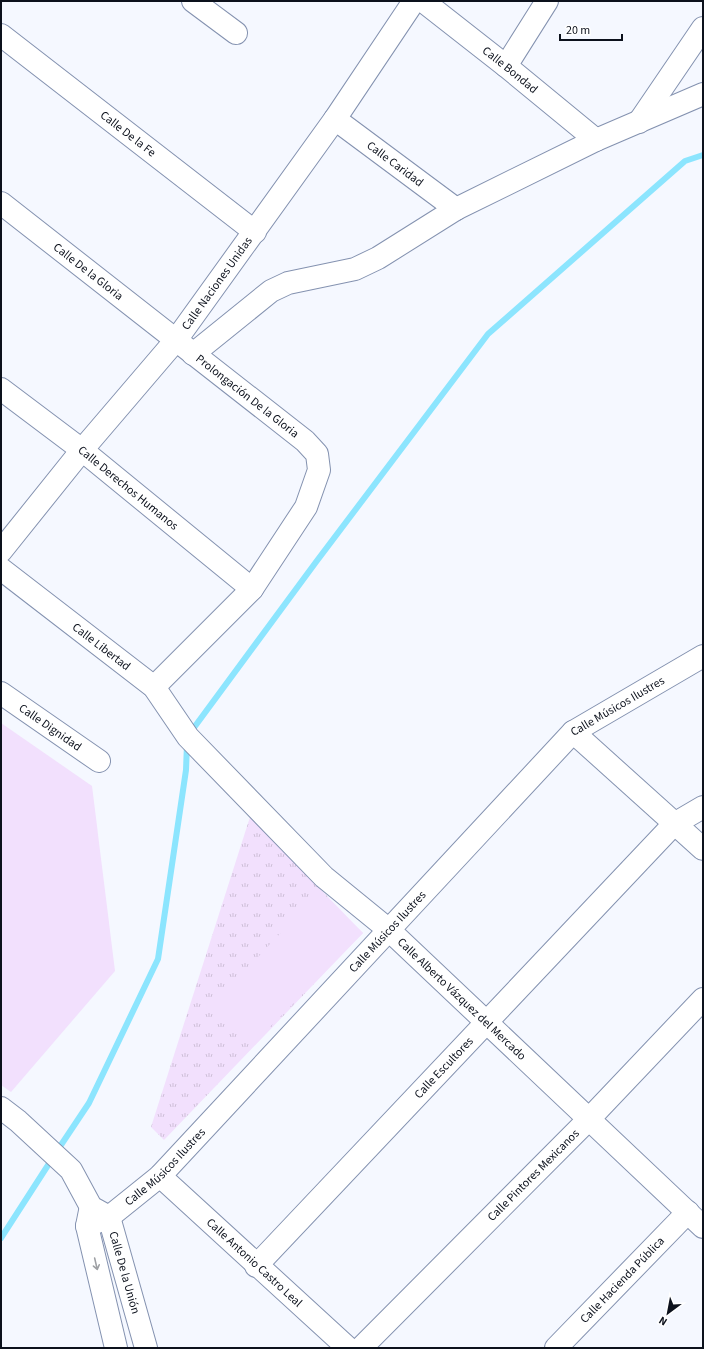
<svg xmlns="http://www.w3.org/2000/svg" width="704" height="1349" font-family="'Source Sans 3',sans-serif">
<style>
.grass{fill:url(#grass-tufts)}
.pitch{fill:#f2e0fd}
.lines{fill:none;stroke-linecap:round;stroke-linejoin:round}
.stream{stroke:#8ce5fe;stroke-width:6}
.minor-casing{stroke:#8492b0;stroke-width:24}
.minor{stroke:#fff;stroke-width:22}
.oneway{stroke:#9ea0a4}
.labels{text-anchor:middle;stroke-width:3;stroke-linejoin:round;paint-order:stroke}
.street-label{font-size:12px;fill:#0c111c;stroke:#fff}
</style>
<defs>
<pattern id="grass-tufts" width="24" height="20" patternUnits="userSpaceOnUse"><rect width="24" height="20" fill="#f2e0fd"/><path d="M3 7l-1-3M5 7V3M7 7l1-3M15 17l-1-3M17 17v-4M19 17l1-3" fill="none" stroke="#cebfd8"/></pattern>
</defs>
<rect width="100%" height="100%" fill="#f5f8ff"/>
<!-- grass -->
<polygon class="grass" points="250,817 363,933 164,1140 151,1127"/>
<!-- pitch -->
<g class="pitch">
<polygon points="1,723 92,786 115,971 11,1092 1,1085"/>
<polygon points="319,892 363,933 251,1046 212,1006"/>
</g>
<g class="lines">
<!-- stream -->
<g class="stream">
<polyline points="190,733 316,562 488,334 685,161 703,155"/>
<polyline points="57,1151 89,1103 158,959 186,770 187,744"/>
<polyline points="1,1238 52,1159"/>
</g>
<!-- minor casing -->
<g class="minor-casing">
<g id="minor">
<polyline points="193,1 236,33"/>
<path id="s1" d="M423 1 506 66 596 140"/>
<path id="s2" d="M1 35 255 232"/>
<polyline points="506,66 547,1"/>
<path id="s3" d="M335 119 456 209"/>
<polyline points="639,122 703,28"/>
<path id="s4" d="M1 203 305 441 317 454 319 470 306 507 252 589 154 687"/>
<polyline points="193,354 271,291 288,283 355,269 378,258 456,209 596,140 703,94"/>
<path id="s5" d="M1 389 82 450 252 589"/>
<path id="s6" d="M1 551 82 450 176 340 335 119 414 1"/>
<path id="s7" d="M1 569 154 687 188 737 324 877 389 930 703 1227"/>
<path id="s8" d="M1 693 99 761"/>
<polyline points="573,732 703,849"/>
<path id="s9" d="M1 1108 18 1121 71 1170 91 1207 109 1217 146 1348"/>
<path id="s10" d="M160 1176 348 1348"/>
<polyline points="90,1211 87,1226 116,1348"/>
<path id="s11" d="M87 1226 109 1217 160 1176 573 732 703 656"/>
<path id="s12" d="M256 1266 674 824 703 807"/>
<path id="s13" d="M361 1348 590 1118 703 999"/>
<path id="s14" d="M556 1348 688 1212"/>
</g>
</g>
<!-- minor -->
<use href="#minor" class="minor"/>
</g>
<!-- one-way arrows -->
<defs><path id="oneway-shaft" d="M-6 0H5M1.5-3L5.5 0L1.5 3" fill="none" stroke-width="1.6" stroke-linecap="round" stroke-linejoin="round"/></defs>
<use class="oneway" href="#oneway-shaft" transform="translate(96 1264) rotate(77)"/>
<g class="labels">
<!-- street labels -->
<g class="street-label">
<text dy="4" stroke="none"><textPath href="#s1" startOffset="111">Calle Bondad</textPath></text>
<text dy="4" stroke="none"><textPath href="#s2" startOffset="161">Calle De la Fe</textPath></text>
<text dy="4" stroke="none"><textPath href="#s3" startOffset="75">Calle Caridad</textPath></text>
<text dy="4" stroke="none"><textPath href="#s4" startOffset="111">Calle De la Gloria</textPath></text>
<text dy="4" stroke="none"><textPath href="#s6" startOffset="344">Calle Naciones Unidas</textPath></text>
<text dy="4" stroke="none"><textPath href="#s4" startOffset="313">Prolongación De la Gloria</textPath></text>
<text dy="4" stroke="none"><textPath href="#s5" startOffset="161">Calle Derechos Humanos</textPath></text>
<text dy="4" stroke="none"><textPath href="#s7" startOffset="127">Calle Libertad</textPath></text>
<text dy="4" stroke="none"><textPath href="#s11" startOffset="747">Calle Músicos Ilustres</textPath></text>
<text dy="4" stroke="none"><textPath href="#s8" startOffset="60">Calle Dignidad</textPath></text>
<text dy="4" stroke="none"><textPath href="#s11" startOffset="423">Calle Músicos Ilustres</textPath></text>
<text dy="4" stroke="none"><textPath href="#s7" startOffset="633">Calle Alberto Vázquez del Mercado</textPath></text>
<text dy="4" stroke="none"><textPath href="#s12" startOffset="273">Calle Escultores</textPath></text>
<text dy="4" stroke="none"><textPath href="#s11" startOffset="99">Calle Músicos Ilustres</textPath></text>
<text dy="4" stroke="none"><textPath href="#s13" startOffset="244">Calle Pintores Mexicanos</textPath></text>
<text dy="4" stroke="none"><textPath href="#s10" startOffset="128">Calle Antonio Castro Leal</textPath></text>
<text dy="4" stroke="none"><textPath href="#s9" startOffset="214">Calle De la Unión</textPath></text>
<text dy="4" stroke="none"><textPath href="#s14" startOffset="95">Calle Hacienda Pública</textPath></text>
</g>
</g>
<!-- border -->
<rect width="704" height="1349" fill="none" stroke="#0c111c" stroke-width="4"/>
<!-- north arrow -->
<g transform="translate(668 1313) rotate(212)" stroke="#ffffff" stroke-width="3" paint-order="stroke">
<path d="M0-3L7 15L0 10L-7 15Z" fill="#0c111c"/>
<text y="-6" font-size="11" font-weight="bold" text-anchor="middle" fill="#0c111c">N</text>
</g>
<!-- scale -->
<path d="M560 34v6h62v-6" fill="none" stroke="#0c111c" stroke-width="2"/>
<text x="566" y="34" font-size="12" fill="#0c111c" stroke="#ffffff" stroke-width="3" paint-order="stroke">20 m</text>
</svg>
